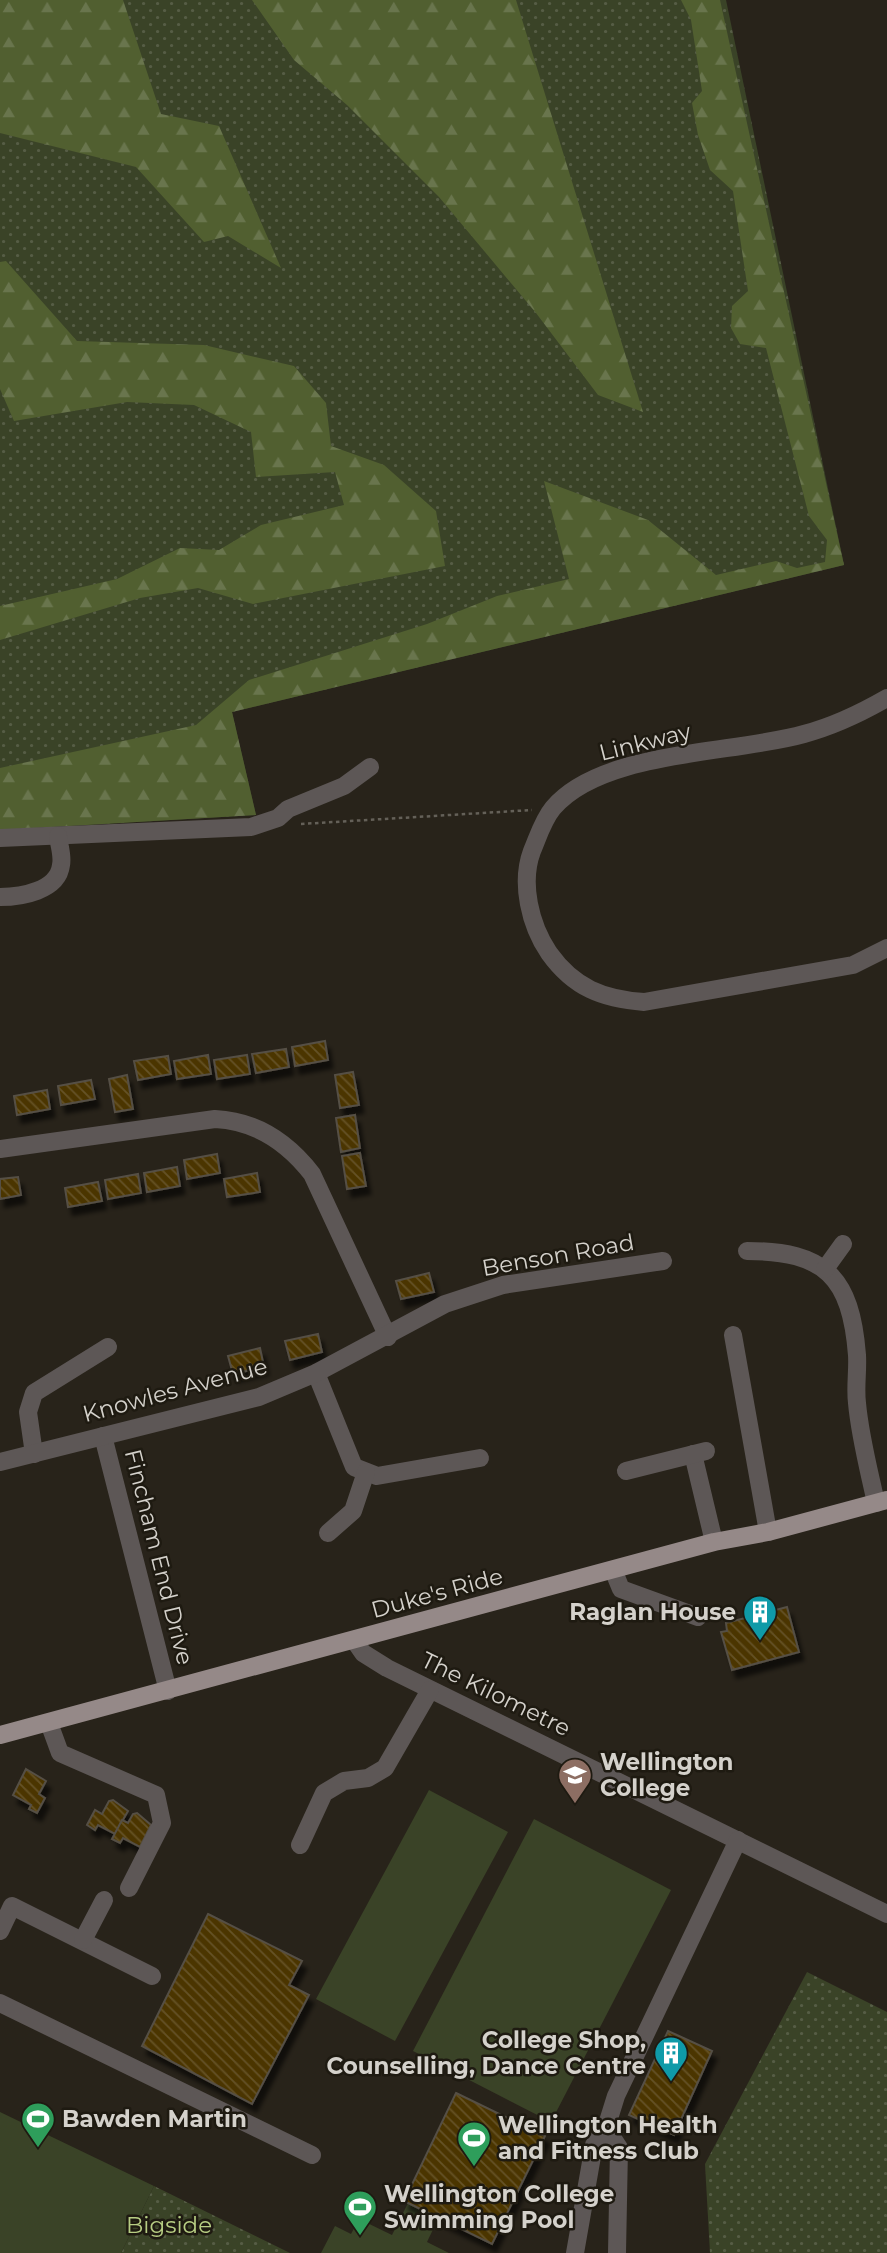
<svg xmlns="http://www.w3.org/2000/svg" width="887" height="2253" font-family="Montserrat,sans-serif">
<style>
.grass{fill:url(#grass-dots)}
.forest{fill:url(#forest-firs)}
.pitch{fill:#3a4327}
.building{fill:url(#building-back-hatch);stroke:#554f45;stroke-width:2;filter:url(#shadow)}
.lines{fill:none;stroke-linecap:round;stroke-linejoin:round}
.path{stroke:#646058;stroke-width:2.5;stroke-dasharray:3.5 3.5;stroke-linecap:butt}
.minor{stroke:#5d5756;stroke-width:18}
.major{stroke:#958988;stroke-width:18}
.labels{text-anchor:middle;stroke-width:5;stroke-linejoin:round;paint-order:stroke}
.street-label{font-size:23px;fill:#d4d1cb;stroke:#1e1a11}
.poi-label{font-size:23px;font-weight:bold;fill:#d4d1cb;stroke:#1e1a11;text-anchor:start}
.park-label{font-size:23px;fill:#b7cd83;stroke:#1e1a11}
</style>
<defs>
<pattern id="grass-dots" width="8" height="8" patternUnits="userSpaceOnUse" patternTransform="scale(1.75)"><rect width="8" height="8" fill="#3a4327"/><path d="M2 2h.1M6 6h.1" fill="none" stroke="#565d45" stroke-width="1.8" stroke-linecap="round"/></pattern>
<pattern id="forest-firs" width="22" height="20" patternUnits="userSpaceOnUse" patternTransform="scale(1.75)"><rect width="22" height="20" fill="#515f30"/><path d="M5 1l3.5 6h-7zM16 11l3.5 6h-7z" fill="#69754d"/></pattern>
<pattern id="building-back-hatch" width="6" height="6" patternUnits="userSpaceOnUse" patternTransform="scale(1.75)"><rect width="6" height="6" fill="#4c3602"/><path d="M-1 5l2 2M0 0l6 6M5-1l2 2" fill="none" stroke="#655226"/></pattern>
<filter id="shadow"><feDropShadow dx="4.5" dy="8" stdDeviation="2" flood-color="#0009"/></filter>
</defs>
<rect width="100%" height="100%" fill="#28231a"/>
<!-- grass -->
<g class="grass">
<polygon points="0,0 726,0 844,565 232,712 256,815 0,830"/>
<polygon points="807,1972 887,2012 887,2253 710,2253 705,2164"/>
<polygon points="154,2186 290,2253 121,2253"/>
</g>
<!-- forest -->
<g class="forest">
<polygon points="0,0 123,0 161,114 219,126 281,268 228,236 204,242 136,167 0,133"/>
<polygon points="252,0 516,0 643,412 598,395 536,313 439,197 347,105 294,60"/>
<polygon points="681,0 720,0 844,565 232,712 256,815 0,830 0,768 196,725 249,680 427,624 497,596 569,579 544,481 648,520 716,575 776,561 797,568 825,562 827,540 809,516 766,348 740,344 731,328 732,306 748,291 733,191 710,170 698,135 692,103 702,91 691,20"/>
<polygon points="6,261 77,341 204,345 294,366 326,403 331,446 384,465 436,511 445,566 253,604 198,588 140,598 0,640 0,606 117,579 180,548 219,550 261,525 344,505 335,472 256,477 251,432 194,405 127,402 14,421 0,389 0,262"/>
</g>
<!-- pitch -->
<g class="pitch">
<polygon points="429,1790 508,1832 395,2041 316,1999"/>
<polygon points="534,1819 671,1890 551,2122 413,2051"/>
<polygon points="0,2112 154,2186 121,2253 0,2253"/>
<polygon points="408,2203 439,2217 427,2242 449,2253 321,2253 335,2226 351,2234 359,2219 392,2235"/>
</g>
<!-- building -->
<g class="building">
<polygon points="325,1041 328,1060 295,1066 292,1047"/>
<polygon points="286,1049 289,1067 256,1073 252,1054"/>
<polygon points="208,1055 211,1074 177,1079 174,1061"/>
<polygon points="247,1055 250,1074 217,1079 214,1060"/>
<polygon points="168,1056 171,1074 138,1080 134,1061"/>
<polygon points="353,1072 359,1105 340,1108 335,1075"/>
<polygon points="127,1075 133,1109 115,1112 109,1079"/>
<polygon points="91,1080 95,1099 61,1105 58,1086"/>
<polygon points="47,1090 50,1109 17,1115 14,1096"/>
<polygon points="355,1115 360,1148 341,1152 336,1118"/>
<polygon points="360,1153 366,1186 347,1189 342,1156"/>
<polygon points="217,1154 220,1173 187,1179 184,1160"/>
<polygon points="177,1167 180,1186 147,1192 144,1173"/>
<polygon points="257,1173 260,1192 227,1197 224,1179"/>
<polygon points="138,1174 141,1193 108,1199 105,1180"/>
<polygon points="18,1177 21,1195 0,1199 0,1179"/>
<polygon points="98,1182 102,1201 68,1207 65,1188"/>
<polygon points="429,1273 434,1292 401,1299 396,1281"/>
<polygon points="318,1334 322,1352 290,1360 285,1341"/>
<polygon points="260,1348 264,1367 233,1374 228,1356"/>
<polygon points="787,1607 799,1652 732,1670 721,1632 727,1631 726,1623"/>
<polygon points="26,1769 46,1781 39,1794 45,1798 37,1813 29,1809 31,1805 13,1795"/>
<polygon points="113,1800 128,1811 115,1834 98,1825 95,1830 87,1825 95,1810 102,1814 109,1801"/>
<polygon points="137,1813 151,1825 140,1847 123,1838 120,1843 112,1839 122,1820 128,1823 133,1814"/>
<polygon points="208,1914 302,1961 289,1985 309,1995 252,2104 142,2046"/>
<polygon points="668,2031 712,2051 674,2135 629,2115"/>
<polygon points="456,2093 545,2136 492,2244 404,2201"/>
</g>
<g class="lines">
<!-- path -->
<polyline class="path" points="301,824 532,810"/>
<!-- minor -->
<g class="minor">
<path d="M887 698C861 713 834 726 804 734 734 754 602 750 553 808 543 820 538 837 532 851 520 883 530 925 549 953 574 988 603 999 644 1002L853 965 887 948"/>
<polyline points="0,838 251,827 278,818 288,809 344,786 370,767"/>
<path d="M0 897C21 897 58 891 61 865 63 856 59 845 58 836"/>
<path d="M0 1149 215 1119C256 1121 288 1143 312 1174L388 1337"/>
<path d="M747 1251C825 1251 851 1277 857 1355 858 1371 855 1387 857 1403 860 1437 869 1470 876 1503"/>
<polyline points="825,1269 843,1244"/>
<polyline points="733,1335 768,1532"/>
<polyline points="316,1373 354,1467 377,1476 480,1458"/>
<polyline points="103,1436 168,1691"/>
<polyline points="34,1454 28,1412 34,1393 108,1347"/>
<polyline points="693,1454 714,1542"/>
<polyline points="0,1462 259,1397 316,1373 445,1304 503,1285 663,1261"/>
<polyline points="626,1471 706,1451"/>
<polyline points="328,1533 353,1511 366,1472"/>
<polyline points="614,1572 621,1589 698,1617"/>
<polyline points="354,1640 363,1653 387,1668 887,1914"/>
<polyline points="49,1723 60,1753 156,1795 162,1823 129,1888"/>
<polyline points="300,1845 324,1793 344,1781 368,1778 385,1768 430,1690"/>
<polyline points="0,1931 12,1906 152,1976"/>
<polyline points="83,1940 104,1900"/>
<polyline points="0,2003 312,2155"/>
<polyline points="606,2128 619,2148 617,2253"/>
<polyline points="575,2253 594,2145 606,2128 616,2096 738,1840"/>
</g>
<!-- major -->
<polyline class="major" points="0,1735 714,1542 768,1532 887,1500"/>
</g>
<!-- icons -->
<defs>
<g id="building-pin" transform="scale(1.75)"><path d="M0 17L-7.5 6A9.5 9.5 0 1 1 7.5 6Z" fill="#0f9aa8" stroke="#1e1a11"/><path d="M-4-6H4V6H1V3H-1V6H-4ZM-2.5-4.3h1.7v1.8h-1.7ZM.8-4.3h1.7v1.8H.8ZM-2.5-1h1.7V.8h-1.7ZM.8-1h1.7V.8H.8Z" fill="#fff"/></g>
<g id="school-pin" transform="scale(1.75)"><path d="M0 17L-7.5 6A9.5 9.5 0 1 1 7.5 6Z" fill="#8d6e63" stroke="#1e1a11"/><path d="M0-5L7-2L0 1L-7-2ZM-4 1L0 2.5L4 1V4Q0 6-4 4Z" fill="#fff"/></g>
<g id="stadium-pin" transform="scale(1.75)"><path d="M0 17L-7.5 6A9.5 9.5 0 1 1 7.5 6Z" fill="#2e9e5b" stroke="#1e1a11"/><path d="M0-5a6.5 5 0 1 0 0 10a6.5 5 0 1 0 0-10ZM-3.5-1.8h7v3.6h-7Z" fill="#fff"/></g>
</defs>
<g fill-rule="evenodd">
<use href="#building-pin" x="760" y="1612"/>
<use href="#school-pin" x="575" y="1775"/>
<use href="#building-pin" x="671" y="2053"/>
<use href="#stadium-pin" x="38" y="2119"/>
<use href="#stadium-pin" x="474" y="2138"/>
<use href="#stadium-pin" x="360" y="2207"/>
</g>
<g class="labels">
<!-- street labels -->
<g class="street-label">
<text transform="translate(645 742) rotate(-14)" y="8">Linkway</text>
<text transform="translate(558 1255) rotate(-10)" y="8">Benson Road</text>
<text transform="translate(175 1390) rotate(-15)" y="8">Knowles Avenue</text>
<text transform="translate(159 1557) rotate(76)" y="8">Fincham End Drive</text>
<text transform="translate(437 1593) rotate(-15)" y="8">Duke's Ride</text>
<text transform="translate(496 1694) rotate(26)" y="8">The Kilometre</text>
</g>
<!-- poi labels -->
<g class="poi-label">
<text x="736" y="1620" text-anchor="end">Raglan House</text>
<text x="600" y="1770">Wellington<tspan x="600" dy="26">College</tspan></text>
<text x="646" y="2048" text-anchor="end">College Shop,<tspan x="646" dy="26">Counselling, Dance Centre</tspan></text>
<text x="62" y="2127">Bawden Martin</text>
<text x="498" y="2133">Wellington Health<tspan x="498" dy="26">and Fitness Club</tspan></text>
<text x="384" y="2202">Wellington College<tspan x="384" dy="26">Swimming Pool</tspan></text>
</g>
<!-- park labels -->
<g class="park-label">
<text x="169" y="2233">Bigside</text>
</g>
</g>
</svg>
